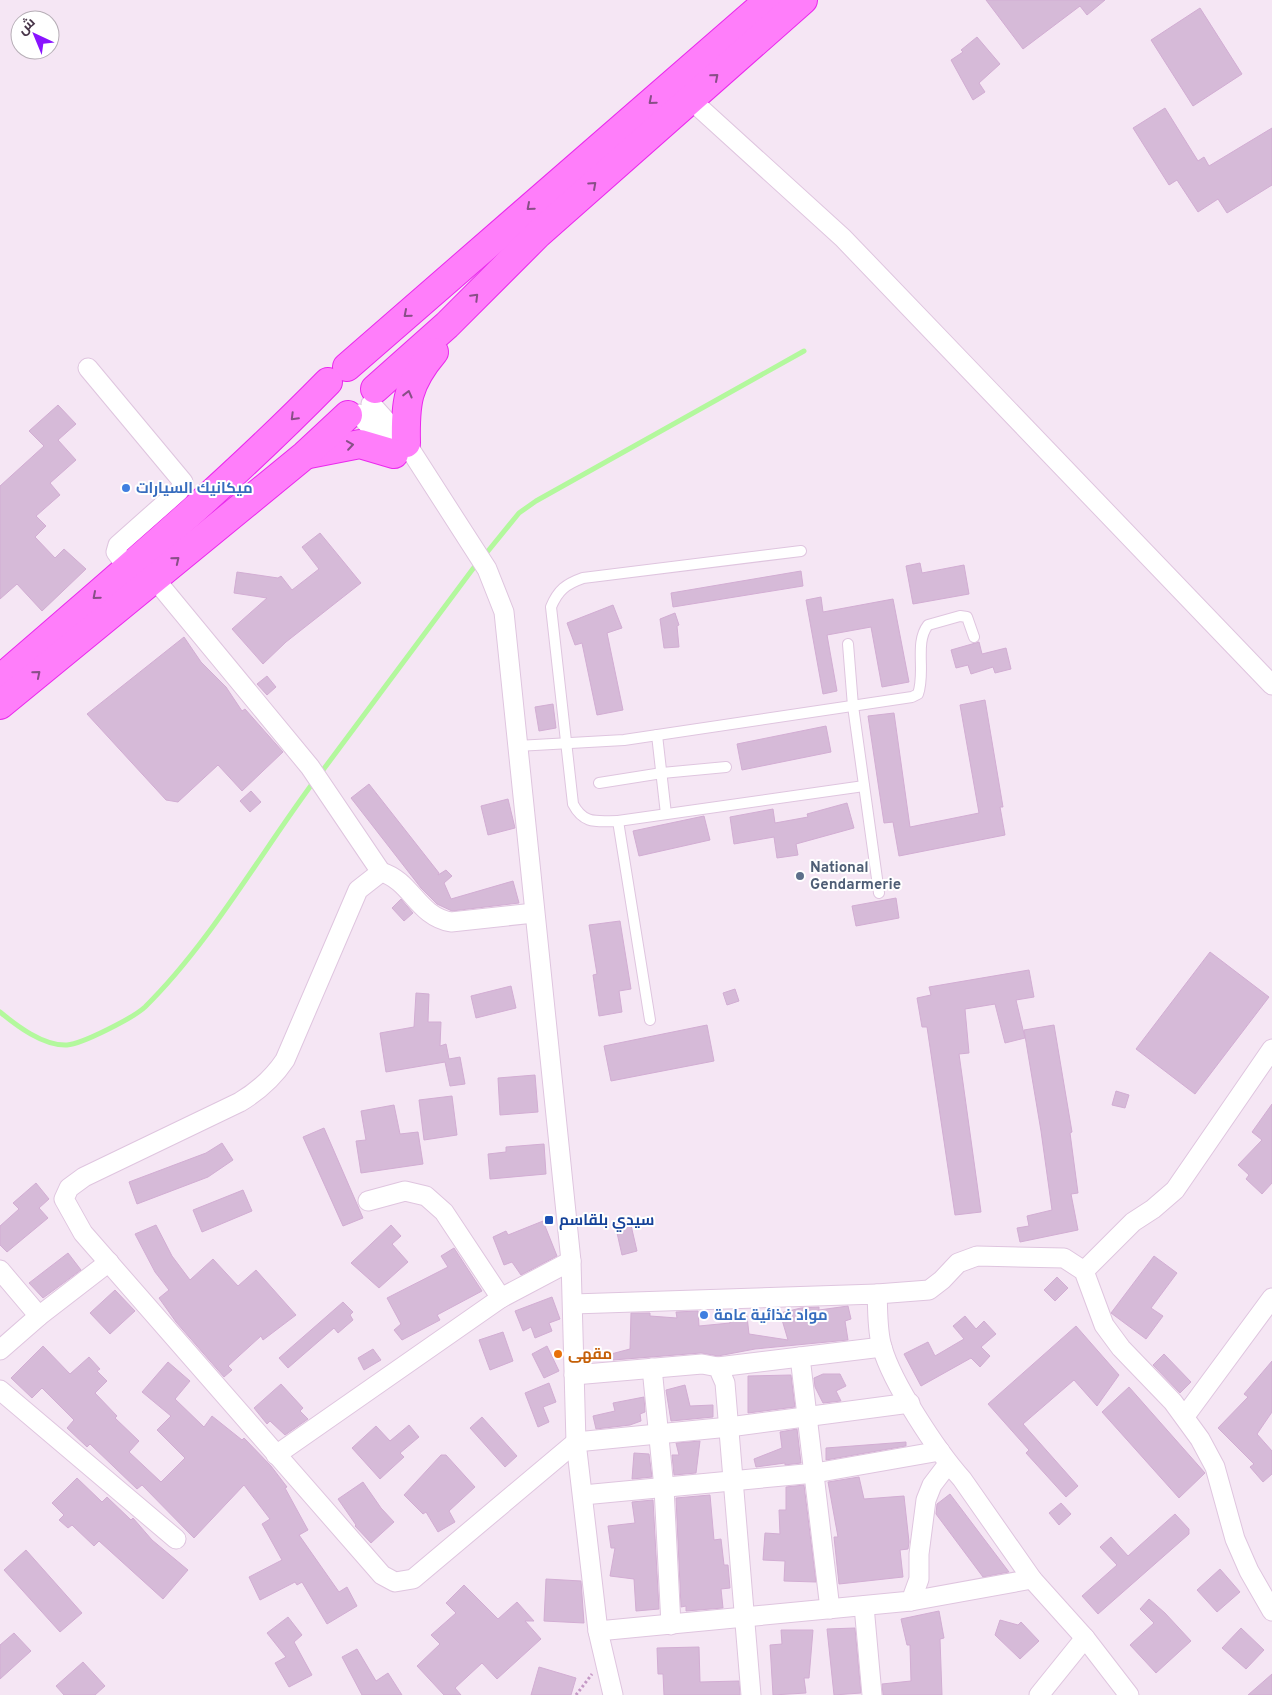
<svg xmlns="http://www.w3.org/2000/svg" width="1272" height="1695" font-family="Overpass,Cairo,sans-serif">
<style>
.lines{fill:none;stroke-linecap:round;stroke-linejoin:round}
.stream{stroke:#b3f89d;stroke-width:5}
.building{fill:#d6bad8;stroke:#d2add3}
.service-casing{stroke:#dfc5df;stroke-width:12}
.minor-casing{stroke:#dfc5df;stroke-width:21}
.trunk-casing{stroke:#ea28ed;stroke-width:30}
.path{stroke:#c498c5;stroke-width:3;stroke-dasharray:2.5 2.5;stroke-linecap:butt}
.service{stroke:#fff;stroke-width:10}
.minor{stroke:#fff;stroke-width:19}
.trunk{stroke:#ff7efa;stroke-width:28}
.oneway{stroke:#884f87}
.shop-dot{fill:#3f7fe0;stroke:#fff;stroke-width:2}
.service-dot{fill:#5c6f8a;stroke:#fff;stroke-width:2}
.transit-dot{fill:#1a4fb4;stroke:#fff;stroke-width:2}
.food-dot{fill:#e8710a;stroke:#fff;stroke-width:2}
.labels{text-anchor:middle;stroke-width:4;stroke-linejoin:round;paint-order:stroke}
.shop-label{font-size:15px;font-weight:bold;fill:#366cbe;stroke:#fff;text-anchor:start}
.service-label{font-size:15px;font-weight:bold;fill:#4e5e75;stroke:#fff;text-anchor:start}
.transit-label{font-size:15px;font-weight:bold;fill:#164399;stroke:#fff;text-anchor:start}
.food-label{font-size:15px;font-weight:bold;fill:#c56008;stroke:#fff;text-anchor:start}
</style>
<rect width="100%" height="100%" fill="#f5e6f4"/>
<g class="lines">
<!-- stream -->
<g class="stream">
<polyline points="484,556 519,513 536,501 804,351"/>
<polyline points="320,774 478,562"/>
<path d="M0 1012C17 1026 43 1046 67 1045 82 1044 133 1018 145 1007 210 943 260 854 315 780"/>
</g>
</g>
<!-- building -->
<g class="building">
<polygon points="986,0 1105,0 1087,15 1080,6 1023,49"/>
<polygon points="1200,8 1242,74 1193,106 1151,40"/>
<polygon points="977,37 1000,64 979,83 985,92 973,100 951,60 963,52 961,50"/>
<polygon points="1165,108 1198,161 1204,157 1209,166 1272,128 1272,185 1227,213 1218,199 1198,212 1177,180 1169,185 1133,128"/>
<polygon points="58,405 76,424 58,440 76,460 50,483 60,495 36,516 46,526 35,537 55,558 64,549 86,569 42,611 17,584 0,599 0,486 44,446 29,431"/>
<polygon points="320,533 361,583 286,642 263,664 232,629 267,598 234,593 237,572 278,578 281,576 292,590 319,569 302,547"/>
<polygon points="920,563 922,573 964,565 969,594 913,604 906,566"/>
<polygon points="801,571 803,586 673,607 671,593"/>
<polygon points="821,597 823,612 893,599 909,682 882,687 871,627 827,635 837,691 823,694 806,600"/>
<polygon points="613,605 622,628 607,633 623,710 597,715 582,643 575,645 567,623"/>
<polygon points="675,613 679,625 677,626 679,647 664,648 660,619"/>
<polygon points="184,637 201,662 226,687 242,711 245,709 283,752 242,791 218,765 178,802 166,800 87,714"/>
<polygon points="979,642 982,654 1006,648 1011,669 995,673 993,667 971,674 968,665 956,668 951,650"/>
<polygon points="267,676 276,687 267,695 257,684"/>
<polygon points="985,700 1003,807 1000,807 1005,835 899,856 893,822 884,823 868,716 894,713 910,827 979,813 960,705"/>
<polygon points="553,704 556,728 539,731 535,707"/>
<polygon points="826,726 831,752 742,770 737,744"/>
<polygon points="369,784 439,873 438,875 446,870 452,876 444,883 451,899 513,881 519,903 452,911 437,904 421,888 351,798"/>
<polygon points="251,791 261,802 250,812 240,801"/>
<polygon points="508,799 515,828 488,835 481,806"/>
<polygon points="847,803 854,828 796,844 798,855 777,858 774,837 734,844 730,817 773,809 775,823 808,817 807,814"/>
<polygon points="704,816 710,840 639,856 633,831"/>
<polygon points="896,898 899,918 856,926 852,906"/>
<polygon points="401,899 413,913 404,921 392,908"/>
<polygon points="620,921 631,989 619,991 622,1012 599,1016 593,975 597,974 589,925"/>
<polygon points="1210,952 1269,997 1195,1094 1136,1049"/>
<polygon points="1029,970 1034,997 1016,1000 1025,1038 1005,1043 995,1004 965,1009 969,1053 959,1054 981,1212 955,1215 927,1027 922,1027 917,998 931,995 929,987"/>
<polygon points="511,986 516,1008 476,1018 471,996"/>
<polygon points="735,989 739,1001 727,1005 723,993"/>
<polygon points="416,993 429,994 428,1022 441,1022 440,1046 446,1044 449,1059 460,1057 465,1084 450,1086 445,1062 386,1072 380,1033 414,1027"/>
<polygon points="707,1025 714,1061 611,1081 604,1046"/>
<polygon points="1054,1025 1072,1132 1070,1133 1078,1193 1071,1194 1078,1230 1020,1242 1017,1228 1029,1226 1027,1216 1052,1210 1041,1131 1024,1030"/>
<polygon points="535,1075 538,1112 500,1115 498,1078"/>
<polygon points="1116,1091 1129,1095 1125,1108 1112,1105"/>
<polygon points="452,1096 457,1135 424,1140 419,1100"/>
<polygon points="1272,1104 1272,1183 1262,1194 1246,1179 1249,1175 1238,1165 1262,1140 1252,1132"/>
<polygon points="394,1105 400,1134 418,1132 423,1164 361,1173 356,1141 366,1140 361,1111"/>
<polygon points="324,1128 363,1218 343,1226 303,1137"/>
<polygon points="222,1143 233,1160 208,1177 137,1204 129,1182 206,1153"/>
<polygon points="544,1144 546,1174 490,1179 488,1154 506,1152 506,1147"/>
<polygon points="36,1183 49,1199 39,1208 48,1218 7,1252 0,1245 0,1226 19,1209 13,1203"/>
<polygon points="243,1190 252,1211 202,1232 193,1210"/>
<polygon points="543,1221 557,1256 521,1275 512,1262 504,1265 493,1237 506,1231 508,1235"/>
<polygon points="630,1221 637,1251 622,1255 615,1224"/>
<polygon points="156,1225 172,1256 190,1280 213,1259 238,1286 256,1270 296,1315 263,1340 261,1336 228,1366 232,1370 224,1377 176,1322 159,1298 169,1290 155,1272 135,1234"/>
<polygon points="391,1225 401,1236 392,1244 408,1262 379,1288 351,1263"/>
<polygon points="454,1248 482,1291 437,1315 440,1320 402,1340 394,1330 401,1324 387,1298 448,1267 441,1256"/>
<polygon points="68,1253 81,1270 43,1298 29,1283"/>
<polygon points="1154,1256 1177,1273 1151,1308 1163,1316 1146,1339 1111,1313"/>
<polygon points="1057,1277 1068,1288 1055,1301 1044,1290"/>
<polygon points="115,1290 135,1311 110,1334 90,1313"/>
<polygon points="552,1297 560,1319 549,1323 552,1331 535,1338 531,1327 523,1331 515,1311"/>
<polygon points="343,1302 353,1312 350,1315 353,1320 338,1333 334,1328 288,1368 279,1358"/>
<polygon points="848,1306 851,1319 845,1321 848,1340 755,1349 718,1356 701,1353 613,1360 611,1354 630,1349 631,1313 650,1313 650,1316 677,1318 676,1312 698,1311 699,1326 730,1323 730,1318 747,1316 749,1334 788,1340 780,1313 801,1308 819,1307 819,1310"/>
<polygon points="965,1316 976,1329 984,1321 996,1334 981,1347 990,1356 980,1367 971,1358 921,1386 904,1354 928,1342 935,1356 964,1339 953,1326"/>
<polygon points="1076,1326 1119,1375 1097,1406 1074,1380 1023,1424 1078,1486 1066,1497 1026,1453 1029,1450 988,1404"/>
<polygon points="503,1332 513,1361 490,1370 479,1340"/>
<polygon points="43,1346 70,1374 89,1357 100,1369 97,1371 107,1381 95,1393 117,1416 115,1418 139,1441 129,1452 161,1482 185,1458 157,1430 171,1416 142,1392 168,1362 190,1381 175,1399 204,1427 212,1416 242,1440 244,1438 271,1466 287,1487 285,1488 308,1530 299,1535 339,1592 347,1587 357,1606 327,1624 302,1582 297,1585 295,1582 260,1600 249,1577 282,1560 262,1524 270,1519 244,1485 194,1538 142,1485 137,1489 90,1444 87,1447 67,1428 74,1420 42,1388 32,1398 11,1378"/>
<polygon points="547,1346 559,1371 544,1378 532,1354"/>
<polygon points="373,1349 381,1360 364,1370 358,1358"/>
<polygon points="1164,1354 1191,1382 1180,1393 1153,1365"/>
<polygon points="1272,1361 1272,1412 1257,1434 1272,1451 1272,1474 1263,1482 1250,1467 1254,1464 1218,1428 1248,1397 1244,1394"/>
<polygon points="823,1374 840,1374 846,1386 836,1391 841,1401 823,1403 815,1387 814,1378"/>
<polygon points="791,1375 795,1407 748,1413 748,1376"/>
<polygon points="549,1383 556,1402 543,1407 549,1422 538,1427 525,1393"/>
<polygon points="281,1384 303,1408 300,1411 308,1419 285,1435 270,1421 267,1424 254,1408"/>
<polygon points="685,1385 690,1406 713,1405 713,1417 671,1421 666,1390"/>
<polygon points="1129,1387 1205,1473 1179,1498 1102,1412"/>
<polygon points="644,1397 645,1412 640,1414 641,1421 630,1425 596,1429 593,1416 615,1411 613,1403"/>
<polygon points="482,1417 517,1456 505,1467 470,1428"/>
<polygon points="409,1425 419,1437 400,1453 404,1457 380,1479 352,1448 376,1426 390,1441"/>
<polygon points="797,1429 801,1463 785,1465 785,1463 756,1467 754,1459 782,1448 780,1432"/>
<polygon points="700,1441 696,1473 674,1475 672,1455 679,1455 676,1443"/>
<polygon points="906,1442 906,1446 826,1460 826,1448"/>
<polygon points="634,1453 649,1454 652,1477 632,1479"/>
<polygon points="441,1455 446,1455 475,1487 449,1511 455,1522 438,1532 426,1512 423,1514 404,1495"/>
<polygon points="859,1477 864,1499 904,1496 909,1542 908,1549 900,1550 903,1577 839,1584 834,1537 838,1537 828,1482"/>
<polygon points="77,1478 102,1502 107,1497 131,1520 133,1518 152,1540 188,1570 163,1599 99,1541 94,1546 72,1525 68,1528 59,1520 64,1515 52,1503"/>
<polygon points="363,1482 381,1508 394,1522 371,1543 355,1526 356,1525 338,1499"/>
<polygon points="804,1485 816,1582 784,1581 785,1561 763,1560 765,1533 780,1534 779,1510 786,1510 786,1487"/>
<polygon points="950,1494 1009,1572 983,1577 936,1514 937,1504"/>
<polygon points="710,1495 714,1540 721,1539 724,1565 728,1565 730,1588 721,1589 723,1608 686,1611 686,1606 681,1607 676,1498"/>
<polygon points="653,1500 659,1609 636,1611 634,1579 610,1576 615,1548 611,1548 608,1526 635,1523 632,1502"/>
<polygon points="1061,1503 1071,1514 1059,1525 1049,1513"/>
<polygon points="1175,1514 1189,1529 1189,1534 1098,1614 1082,1596 1117,1565 1100,1547 1111,1537 1128,1556"/>
<polygon points="26,1550 82,1613 60,1632 4,1570"/>
<polygon points="1220,1569 1240,1592 1217,1612 1197,1590"/>
<polygon points="546,1579 581,1581 584,1623 544,1621"/>
<polygon points="464,1585 498,1619 517,1602 534,1621 525,1621 541,1639 497,1679 482,1663 455,1688 461,1695 444,1695 417,1666 440,1644 431,1635 456,1613 446,1603"/>
<polygon points="1149,1599 1165,1613 1191,1641 1156,1673 1130,1645 1154,1623 1140,1609"/>
<polygon points="939,1611 944,1638 940,1639 942,1695 883,1695 882,1684 911,1681 910,1645 907,1645 901,1619"/>
<polygon points="288,1617 302,1635 294,1642 312,1675 289,1687 275,1663 286,1657 267,1633"/>
<polygon points="1000,1620 1018,1625 1021,1622 1039,1641 1020,1659 995,1635"/>
<polygon points="855,1628 861,1693 834,1695 827,1629"/>
<polygon points="1241,1628 1264,1650 1246,1669 1222,1648"/>
<polygon points="781,1630 813,1630 809,1678 804,1678 806,1693 773,1695 770,1645 782,1644"/>
<polygon points="14,1633 31,1651 0,1679 0,1645"/>
<polygon points="699,1647 700,1682 739,1681 740,1695 664,1695 663,1674 658,1674 657,1648"/>
<polygon points="357,1649 376,1681 388,1673 402,1695 362,1695 342,1657"/>
<polygon points="83,1662 105,1686 95,1695 64,1695 56,1686"/>
<polygon points="539,1667 576,1678 571,1695 531,1695"/>
<polygon points="1272,1674 1272,1695 1248,1695"/>
</g>
<g class="lines">
<!-- service casing -->
<g class="service-casing">
<g id="service">
<polyline points="848,644 853,706 879,893"/>
<polyline points="657,735 666,814"/>
<path d="M517 746 624 740 912 697 918 694C926 672 914 643 928 625L960 616 967 617 974 637"/>
<polyline points="599,783 662,773 726,767"/>
<polyline points="618,821 864,786"/>
<path d="M650 1020 618 821C597 821 584 825 573 804L551 607C558 590 566 584 583 578L801 551"/>
</g>
</g>
<!-- minor casing -->
<g class="minor-casing">
<g id="minor">
<polyline points="690,99 843,238 1272,685"/>
<polyline points="88,368 183,482 179,491 118,545 116,552 128,568"/>
<polyline points="371,404 406,443 487,569 504,612 571,1261 576,1442 598,1631 613,1695"/>
<polyline points="359,414 394,454"/>
<polyline points="154,578 310,767 381,872"/>
<path d="M534 913 451 922C417 916 412 881 381 872L358 890 285 1060C273 1078 260 1090 240 1102L84 1177 69 1188 64 1199 83 1233 382 1575 395 1582 413 1579 576 1442 729 1427 910 1403"/>
<polyline points="368,1201 405,1191 426,1196 444,1212 501,1298"/>
<polyline points="0,1270 39,1316"/>
<polyline points="1084,1271 1133,1222 1153,1209 1175,1190 1272,1049"/>
<polyline points="877,1294 929,1290 942,1280 958,1263 977,1256 1064,1258 1084,1271 1104,1325 1121,1348 1173,1402 1200,1439 1215,1467 1235,1539 1249,1571 1272,1611"/>
<path d="M573 1304 877 1294C878 1310 877 1331 882 1347 892 1383 937 1451 962 1479L1032 1579 1085 1638 1129 1695"/>
<polyline points="0,1350 39,1316 109,1262"/>
<polyline points="800,1357 830,1609"/>
<polyline points="718,1367 882,1347"/>
<polyline points="652,1368 664,1488 671,1625"/>
<polyline points="574,1375 702,1364 718,1367 725,1383 751,1695"/>
<polyline points="0,1390 176,1539"/>
<polyline points="1185,1416 1272,1298"/>
<polyline points="276,1455 501,1298 571,1261"/>
<polyline points="583,1495 815,1473 940,1451"/>
<polyline points="911,1601 1032,1579"/>
<polyline points="864,1606 872,1695"/>
<polyline points="598,1631 911,1601 919,1579 919,1554 926,1500 932,1485 948,1464"/>
<polyline points="1039,1695 1085,1638"/>
</g>
</g>
<!-- trunk casing -->
<g class="trunk-casing">
<g id="trunk">
<polyline points="347,367 769,0"/>
<polyline points="375,389 447,325 538,234 803,0"/>
<path d="M406 443C405 403 407 384 434 352"/>
<polyline points="309,454 360,444 394,454"/>
<path d="M0 679C112 582 225 487 328 382"/>
<polyline points="0,705 305,455 348,415"/>
</g>
</g>
<!-- path -->
<polyline class="path" points="576,1695 592,1674"/>
<!-- service -->
<use href="#service" class="service"/>
<!-- minor -->
<use href="#minor" class="minor"/>
<!-- trunk -->
<use href="#trunk" class="trunk"/>
</g>
<!-- one-way arrows -->
<defs><path id="oneway-chevron" d="M-2-3.5L2.5 0L-2 3.5" fill="none" stroke-width="1.6" stroke-linecap="round" stroke-linejoin="round" transform="scale(1.25)"/></defs>
<g class="oneway">
<use href="#oneway-chevron" transform="translate(715 77) rotate(-41)"/>
<use href="#oneway-chevron" transform="translate(652 101) rotate(139)"/>
<use href="#oneway-chevron" transform="translate(593 185) rotate(-42)"/>
<use href="#oneway-chevron" transform="translate(530 207) rotate(139)"/>
<use href="#oneway-chevron" transform="translate(475 297) rotate(-45)"/>
<use href="#oneway-chevron" transform="translate(407 314) rotate(139)"/>
<use href="#oneway-chevron" transform="translate(408 394) rotate(-76)"/>
<use href="#oneway-chevron" transform="translate(294 417) rotate(135)"/>
<use href="#oneway-chevron" transform="translate(350 445) rotate(-8)"/>
<use href="#oneway-chevron" transform="translate(176 560) rotate(-39)"/>
<use href="#oneway-chevron" transform="translate(96 596) rotate(139)"/>
<use href="#oneway-chevron" transform="translate(37 674) rotate(-40)"/>
</g>
<!-- markers -->
<g class="shop-dot">
<circle cx="126" cy="488" r="5"/>
<circle cx="704" cy="1315" r="5"/>
</g>
<circle class="service-dot" cx="800" cy="876" r="5"/>
<rect class="transit-dot" x="544" y="1215" width="10" height="10" rx="2.5"/>
<circle class="food-dot" cx="558" cy="1354" r="5"/>
<g class="labels">
<!-- shop labels -->
<g class="shop-label">
<text x="136" y="493">ميكانيك السيارات</text>
<text x="714" y="1320">مواد غذائية عامة</text>
</g>
<!-- service labels -->
<g class="service-label">
<text x="810" y="872">National<tspan x="810" dy="17">Gendarmerie</tspan></text>
</g>
<!-- transit labels -->
<g class="transit-label">
<text x="559" y="1225">سيدي بلقاسم</text>
</g>
<!-- food labels -->
<g class="food-label">
<text x="568" y="1359">مقهى</text>
</g>
</g>
<!-- north arrow -->
<g transform="translate(35 35) rotate(316)"><circle r="24" fill="#ffffff" stroke="#b6aeb6"/>
<path d="M0-4L9 19L0 12L-9 19Z" fill="#8913ff"/>
<text y="-8" font-size="14" font-weight="bold" text-anchor="middle" fill="#483549">ش</text>
</g>
</svg>
